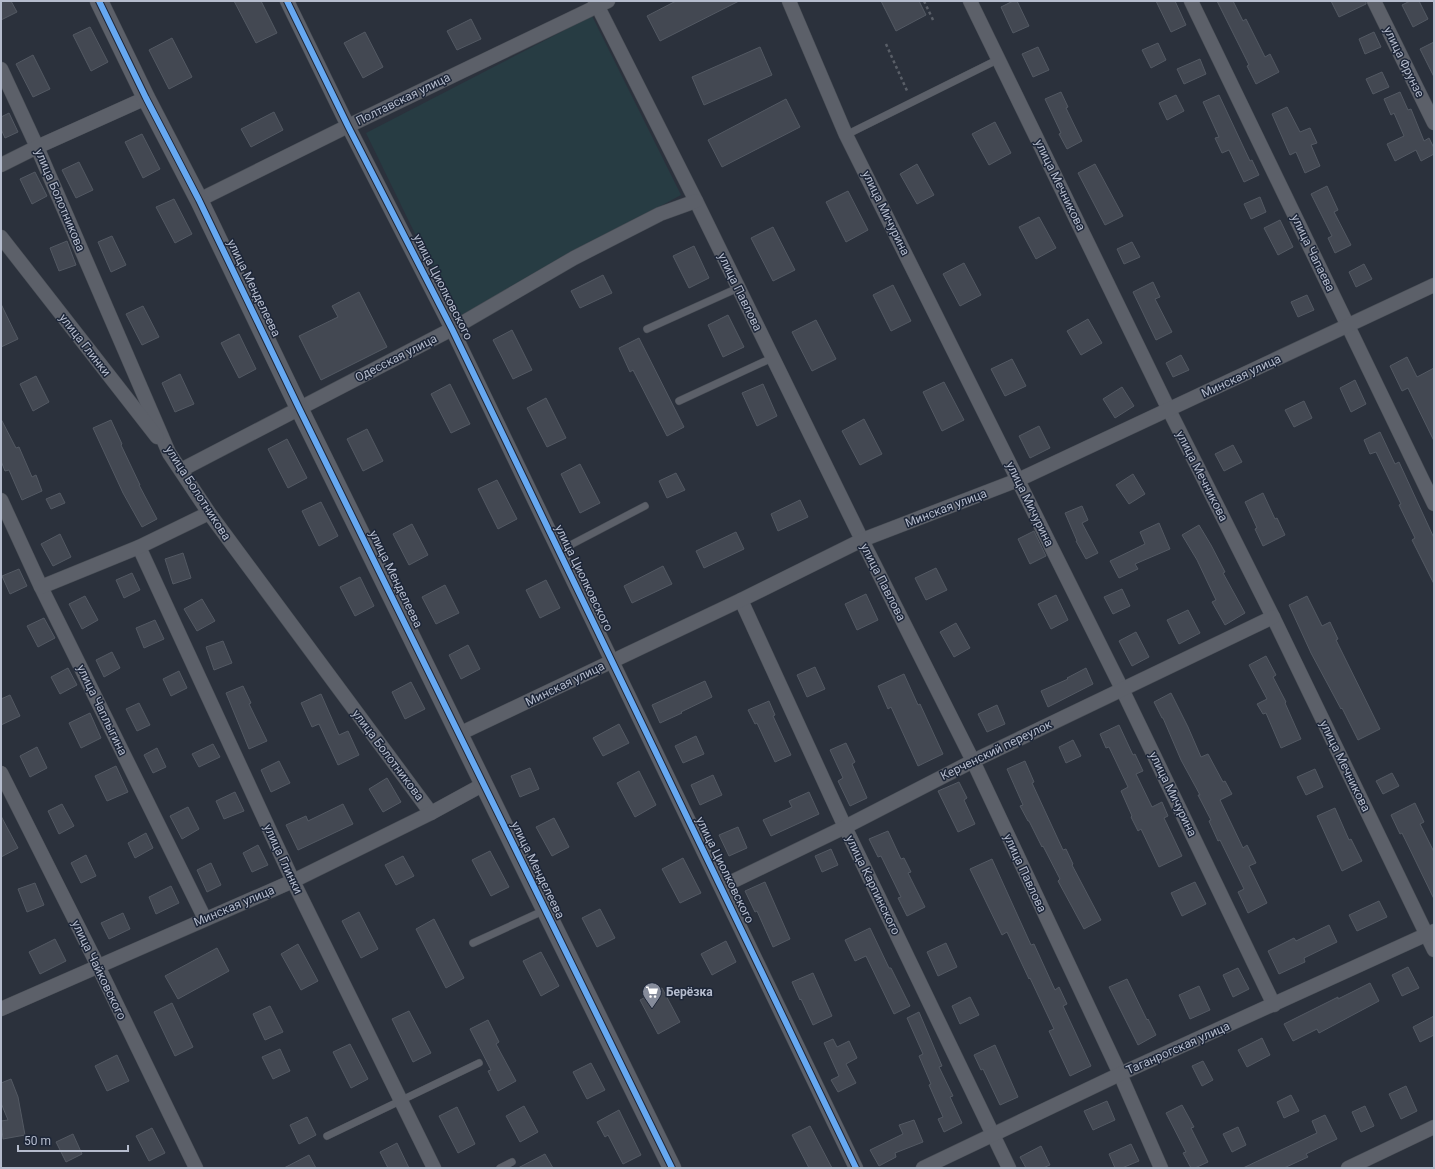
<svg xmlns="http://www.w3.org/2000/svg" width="1435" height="1169" font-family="Roboto,sans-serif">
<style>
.green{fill:#273c43}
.building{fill:#434852;stroke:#535963}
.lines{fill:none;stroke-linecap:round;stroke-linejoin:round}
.service-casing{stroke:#474c54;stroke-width:8}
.minor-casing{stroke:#474c54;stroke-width:15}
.tertiary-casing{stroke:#474c54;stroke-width:19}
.path{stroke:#595e67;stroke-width:2.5;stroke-dasharray:3 3;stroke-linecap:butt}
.service{stroke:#5c6069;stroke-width:7}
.minor{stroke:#5c6069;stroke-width:14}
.tertiary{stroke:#5c6069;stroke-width:18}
.cycleway-casing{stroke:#1d2638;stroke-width:8}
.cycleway{stroke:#66a8f1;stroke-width:6}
.labels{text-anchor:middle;stroke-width:3;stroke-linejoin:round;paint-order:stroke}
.street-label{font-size:12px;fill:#b5bccd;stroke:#1d2638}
.poi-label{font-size:12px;font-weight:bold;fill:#b5bccd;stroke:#1d2638;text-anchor:start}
</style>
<rect width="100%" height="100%" fill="#2b313c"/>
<!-- green -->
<polygon class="green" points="592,16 681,195 456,318 366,133"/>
<!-- building -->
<g class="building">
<polygon points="1,1 11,1 17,12 1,20"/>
<polygon points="234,1 261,1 277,33 256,43"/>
<polygon points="676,1 739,1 660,41 647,16"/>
<polygon points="881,1 919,1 926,15 896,31"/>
<polygon points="1013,1 1017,1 1029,26 1013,33 1001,7"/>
<polygon points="1156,1 1175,1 1186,25 1171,32"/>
<polygon points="1217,1 1233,1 1243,21 1246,19 1265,57 1270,54 1279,72 1256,84 1247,66 1249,65"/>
<polygon points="1331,1 1366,1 1366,4 1339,17"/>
<polygon points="1410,1 1419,1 1428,19 1413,27 1402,5"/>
<polygon points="471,19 481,39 457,50 447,31"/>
<polygon points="90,27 108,62 91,71 73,35"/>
<polygon points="365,32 383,67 363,78 344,43"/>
<polygon points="1374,32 1381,47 1365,54 1359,39"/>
<polygon points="172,38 192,77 169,89 149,50"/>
<polygon points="1434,42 1434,77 1420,49"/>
<polygon points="1158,43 1166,60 1151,68 1142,50"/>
<polygon points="760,47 772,75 704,105 692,77"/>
<polygon points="1038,47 1049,70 1033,77 1022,54"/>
<polygon points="33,55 50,89 33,97 16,64"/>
<polygon points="1200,59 1206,74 1184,84 1177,69"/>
<polygon points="1382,72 1389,87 1373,94 1366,79"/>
<polygon points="1061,92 1068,107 1066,108 1082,141 1067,149 1059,134 1061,133 1045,99"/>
<polygon points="1400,92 1408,110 1411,109 1424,141 1429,138 1434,148 1434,154 1421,161 1416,150 1395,161 1387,144 1404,136 1394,113 1391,115 1384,99"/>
<polygon points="1176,95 1184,111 1167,120 1159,103"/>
<polygon points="1219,95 1250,161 1252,160 1259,175 1244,182 1229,150 1222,153 1215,138 1219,137 1203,102"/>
<polygon points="786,99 800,127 722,167 708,140"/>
<polygon points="1287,107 1300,132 1310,128 1317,143 1311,145 1320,166 1305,173 1296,152 1290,155 1272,114"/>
<polygon points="274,112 283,130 251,147 241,129"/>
<polygon points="9,113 18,132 5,138 1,129 1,117"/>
<polygon points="995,122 1011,153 989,165 972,134"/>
<polygon points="142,134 160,169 143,178 125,142"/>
<polygon points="79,162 93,190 76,198 62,170"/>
<polygon points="917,164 934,195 917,204 900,174"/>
<polygon points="1095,164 1123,216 1105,225 1078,173"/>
<polygon points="35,172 47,196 32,204 20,179"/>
<polygon points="1327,186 1338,210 1334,212 1351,245 1335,253 1328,238 1332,236 1311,194"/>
<polygon points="848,191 868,230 846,242 826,202"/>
<polygon points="1260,197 1266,212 1251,219 1244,204"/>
<polygon points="174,199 192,234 175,243 156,207"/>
<polygon points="1039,217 1056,248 1036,259 1019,227"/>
<polygon points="1280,220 1293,247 1278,255 1264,228"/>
<polygon points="773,227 795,270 773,281 751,238"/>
<polygon points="112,236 126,265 111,272 98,242"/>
<polygon points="67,241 76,265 59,271 50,248"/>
<polygon points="1132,242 1140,257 1124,264 1117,249"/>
<polygon points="694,246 709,278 689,288 673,256"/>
<polygon points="964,263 981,295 960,306 943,274"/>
<polygon points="1364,264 1372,279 1356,287 1349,272"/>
<polygon points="603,275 612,293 580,308 571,291"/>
<polygon points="1153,282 1160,297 1155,299 1172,332 1156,340 1133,292"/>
<polygon points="893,285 911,321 891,331 873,295"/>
<polygon points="359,292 387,347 321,380 299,336 338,317 332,306"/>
<polygon points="1307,295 1314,310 1298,317 1291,302"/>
<polygon points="1,304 18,339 1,347"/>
<polygon points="143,306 159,337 142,345 126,314"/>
<polygon points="728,315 744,347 723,357 708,325"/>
<polygon points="1088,319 1102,343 1081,355 1067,331"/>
<polygon points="816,320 836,359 812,371 792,332"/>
<polygon points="512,330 532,370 513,379 493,340"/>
<polygon points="239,334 256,369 239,378 221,343"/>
<polygon points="639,338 684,427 667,436 633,370 630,372 619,348"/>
<polygon points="1181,355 1189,370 1173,377 1166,363"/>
<polygon points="1407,357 1417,377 1434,368 1434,441 1408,388 1402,391 1390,366"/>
<polygon points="1012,359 1026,386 1005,396 991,369"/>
<polygon points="180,374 194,404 175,412 162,383"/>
<polygon points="36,376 49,402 33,411 20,384"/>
<polygon points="1355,380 1366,404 1351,412 1340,388"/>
<polygon points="944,382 964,420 942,431 923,392"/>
<polygon points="450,384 470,424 451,433 431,394"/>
<polygon points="763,384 777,416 757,426 742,393"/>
<polygon points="1122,387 1134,406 1115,418 1103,399"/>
<polygon points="546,398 566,438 547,447 527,408"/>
<polygon points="1304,401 1312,418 1294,427 1285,410"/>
<polygon points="1,419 16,448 19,447 32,477 36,475 42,491 22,500 9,470 5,471 1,461"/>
<polygon points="864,419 882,454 860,465 842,431"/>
<polygon points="111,420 122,444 121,445 140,485 139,485 157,519 142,527 123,493 93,428"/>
<polygon points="1039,426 1050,448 1030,458 1019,436"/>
<polygon points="367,429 383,461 363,471 347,439"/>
<polygon points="1380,432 1395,464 1399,462 1434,538 1434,584 1412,540 1415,538 1399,505 1401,504 1376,452 1370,454 1364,440"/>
<polygon points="287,439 307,478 288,488 268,449"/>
<polygon points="1233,445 1242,462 1224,471 1215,454"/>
<polygon points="580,464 600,503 580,513 561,474"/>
<polygon points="676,473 685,490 667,498 659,481"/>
<polygon points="1133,474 1145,494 1129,504 1116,485"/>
<polygon points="497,480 517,519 498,529 478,489"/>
<polygon points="60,493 65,503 51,509 46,499"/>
<polygon points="1263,493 1275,519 1277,518 1285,535 1263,546 1255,529 1257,528 1245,502"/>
<polygon points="800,500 808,517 778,531 771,514"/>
<polygon points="321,502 338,536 319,546 302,511"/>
<polygon points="1082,506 1088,520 1082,523 1098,553 1086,559 1076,541 1077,541 1065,513"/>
<polygon points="1159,523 1170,549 1135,564 1138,569 1119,578 1110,561 1145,544 1140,532"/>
<polygon points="412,524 428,555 409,565 393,534"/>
<polygon points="1199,525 1211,545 1225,572 1223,573 1245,613 1225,625 1212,602 1216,600 1197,560 1182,535"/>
<polygon points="1034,531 1046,556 1030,564 1018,539"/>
<polygon points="736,532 744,549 704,568 696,551"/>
<polygon points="60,534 71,557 53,566 41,544"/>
<polygon points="183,553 191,578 173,584 165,559"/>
<polygon points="663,566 672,584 632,603 624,586"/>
<polygon points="936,568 947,590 926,600 915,578"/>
<polygon points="19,569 27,586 10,594 2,576"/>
<polygon points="132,573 140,590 124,598 116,580"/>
<polygon points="360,577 374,606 355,616 340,587"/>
<polygon points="546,580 560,608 540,618 526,590"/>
<polygon points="445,585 459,613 436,624 422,597"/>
<polygon points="1122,589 1130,606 1113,614 1104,597"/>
<polygon points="866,594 878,620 857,630 845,604"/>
<polygon points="1056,595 1068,620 1051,629 1038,604"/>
<polygon points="85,596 98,620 82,629 69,604"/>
<polygon points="1307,596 1322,626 1330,622 1338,639 1336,640 1380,729 1358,740 1342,708 1341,709 1311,653 1289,605"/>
<polygon points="202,599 215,621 197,631 184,609"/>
<polygon points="1188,610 1200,633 1179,644 1167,620"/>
<polygon points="44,618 55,638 38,647 27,626"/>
<polygon points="155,620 164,639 144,648 136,628"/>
<polygon points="956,623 970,648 954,657 940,632"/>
<polygon points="1136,632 1149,657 1132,666 1119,641"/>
<polygon points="223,641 232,663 214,670 206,647"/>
<polygon points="468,645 480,669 461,679 449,655"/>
<polygon points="112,652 120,668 104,677 96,660"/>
<polygon points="1266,656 1276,675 1273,677 1286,702 1285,703 1301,739 1281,748 1266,713 1263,714 1257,704 1267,699 1249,665"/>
<polygon points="815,667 825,689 807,697 797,675"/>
<polygon points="68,668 77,685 60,694 51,677"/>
<polygon points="1086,668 1093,684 1048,707 1041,691 1068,679 1067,678"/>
<polygon points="179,671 187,688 171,696 163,679"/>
<polygon points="904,674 918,705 920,704 943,754 918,766 891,707 888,709 878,686"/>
<polygon points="705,681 712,697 681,712 682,713 660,723 652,705"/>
<polygon points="411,682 425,709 405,719 392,692"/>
<polygon points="243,686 251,703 249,704 267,741 249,749 226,693"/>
<polygon points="1171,693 1188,727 1201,757 1208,754 1223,782 1225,781 1232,794 1220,800 1243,848 1247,845 1256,863 1249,866 1267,903 1248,913 1238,892 1244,889 1220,840 1218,841 1209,821 1211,820 1198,795 1200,795 1181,760 1163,718 1162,718 1154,702"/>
<polygon points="321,694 339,735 348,731 359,755 338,765 319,724 312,727 301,703"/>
<polygon points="10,695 20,716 1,725 1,699"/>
<polygon points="769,701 775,715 773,716 791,755 775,762 757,723 755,724 748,710"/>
<polygon points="139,703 150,725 137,731 126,709"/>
<polygon points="997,705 1005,724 987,732 978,714"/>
<polygon points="90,713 101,738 81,748 69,723"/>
<polygon points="619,724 629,743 603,756 593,738"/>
<polygon points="1119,725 1133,755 1135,754 1143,771 1136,774 1152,807 1162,802 1168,816 1164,818 1182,856 1159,867 1141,829 1138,831 1131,817 1132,816 1121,791 1128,787 1109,747 1106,748 1100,734"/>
<polygon points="696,736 704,754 683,763 675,746"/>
<polygon points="1073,740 1081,756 1066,763 1059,747"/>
<polygon points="846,743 855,762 852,764 867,798 850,806 838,781 843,778 830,750"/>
<polygon points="213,744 220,757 199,767 192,754"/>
<polygon points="37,747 47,768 30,777 20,756"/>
<polygon points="157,748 166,767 153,773 144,755"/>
<polygon points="279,761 290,783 271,792 261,770"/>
<polygon points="1025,761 1034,782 1032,783 1063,850 1066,849 1073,864 1072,865 1101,920 1084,929 1058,881 1060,879 1043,846 1042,847 1029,821 1028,821 1020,806 1023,805 1007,769"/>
<polygon points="116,766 128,792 107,801 95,776"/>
<polygon points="530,768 539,789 520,797 511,776"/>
<polygon points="1315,769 1323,787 1306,795 1297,777"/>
<polygon points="639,771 656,805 635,817 617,783"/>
<polygon points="1392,773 1399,786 1383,794 1376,781"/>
<polygon points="713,775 722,795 700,805 691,785"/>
<polygon points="387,778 401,802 383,812 369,789"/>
<polygon points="959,782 967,798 964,800 975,824 958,832 938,791"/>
<polygon points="235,792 244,811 224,819 216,801"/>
<polygon points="809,792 819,814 771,836 763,820 792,807 789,801"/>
<polygon points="1415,803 1424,822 1420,824 1434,852 1434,899 1402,833 1400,834 1391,815"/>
<polygon points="62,804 74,826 59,834 48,811"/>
<polygon points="343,804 353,824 298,850 286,825 306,816 308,821"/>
<polygon points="188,807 199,829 182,839 170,816"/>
<polygon points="1335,808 1349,840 1351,839 1362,861 1342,871 1317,816"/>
<polygon points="1,816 18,848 1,857"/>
<polygon points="554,818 569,847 552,856 536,827"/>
<polygon points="738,827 747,848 729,856 719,835"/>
<polygon points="888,831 901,859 904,858 911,872 908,873 925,907 907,916 898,898 901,897 881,856 878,857 869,839"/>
<polygon points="146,833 153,848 135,858 128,843"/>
<polygon points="258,845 268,865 252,872 243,853"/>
<polygon points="831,849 838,865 822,872 815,856"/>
<polygon points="490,851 509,887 491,896 472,860"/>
<polygon points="86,855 96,876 81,883 71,863"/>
<polygon points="403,856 414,876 396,885 385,865"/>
<polygon points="683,858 701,893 680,903 662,869"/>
<polygon points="992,859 1031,945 1034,944 1055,990 1059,987 1067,1004 1063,1006 1091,1066 1070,1076 1049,1031 1054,1029 1030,978 1029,979 1007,932 1002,935 970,869"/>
<polygon points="211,863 221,885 207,892 197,870"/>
<polygon points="765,882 790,939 773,947 757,911 755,912 745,891"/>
<polygon points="1195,882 1206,904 1182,916 1171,893"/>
<polygon points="35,883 44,905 27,912 18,889"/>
<polygon points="171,886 179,903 156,914 149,897"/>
<polygon points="1379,901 1387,917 1357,931 1349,915"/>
<polygon points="600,909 615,938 597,947 582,918"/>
<polygon points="359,912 378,949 361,958 342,921"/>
<polygon points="123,913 130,929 109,939 101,923"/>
<polygon points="434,919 464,978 446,988 416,929"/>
<polygon points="1329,925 1337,942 1304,958 1305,962 1279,974 1268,951 1294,938 1296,941"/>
<polygon points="870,928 889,968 891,968 910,1006 894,1014 866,956 855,961 845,940"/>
<polygon points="55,939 66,961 40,974 29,952"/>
<polygon points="726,941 736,962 712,975 701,954"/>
<polygon points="946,943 957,967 938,976 927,952"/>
<polygon points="298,944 318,981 301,990 281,954"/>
<polygon points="217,948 229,971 178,999 165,976"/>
<polygon points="541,952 559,986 541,996 523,961"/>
<polygon points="1408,967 1419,988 1402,996 1392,975"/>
<polygon points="1238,968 1249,989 1233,997 1223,975"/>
<polygon points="813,973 832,1016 813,1025 801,999 800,1000 792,982"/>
<polygon points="1127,979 1147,1020 1148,1019 1156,1035 1138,1045 1109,987"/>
<polygon points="1370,983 1379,1001 1319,1033 1317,1029 1293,1041 1284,1024 1338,997 1338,999"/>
<polygon points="1199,986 1210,1010 1190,1019 1179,995"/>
<polygon points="662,988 680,1022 658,1034 640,1000"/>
<polygon points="970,997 979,1015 960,1024 952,1006"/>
<polygon points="172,1003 193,1047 175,1056 154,1012"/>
<polygon points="270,1006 283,1032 265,1040 253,1014"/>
<polygon points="409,1011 431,1053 413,1062 392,1019"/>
<polygon points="919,1012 942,1066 939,1067 953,1096 950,1097 962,1123 944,1132 938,1119 943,1117 929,1085 931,1084 919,1056 923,1054 907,1018"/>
<polygon points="1434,1016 1434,1035 1420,1042 1413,1027"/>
<polygon points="488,1020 499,1042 496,1044 516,1081 498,1091 488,1071 491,1070 470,1029"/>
<polygon points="1262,1038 1270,1055 1247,1067 1238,1050"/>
<polygon points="833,1039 837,1047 849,1041 857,1058 846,1064 856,1083 838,1092 831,1080 839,1076 824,1043"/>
<polygon points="350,1044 368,1079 351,1088 333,1052"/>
<polygon points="995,1045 1018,1097 1000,1105 983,1069 981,1070 974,1055"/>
<polygon points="280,1049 290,1071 273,1079 262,1057"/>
<polygon points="117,1055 129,1081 107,1091 95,1066"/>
<polygon points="1203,1061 1213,1080 1202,1086 1192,1066"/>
<polygon points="591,1063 605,1090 587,1099 573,1072"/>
<polygon points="11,1079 18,1097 25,1135 3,1139 1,1121 8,1120 1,1103 1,1083"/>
<polygon points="1406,1086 1417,1111 1401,1119 1389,1094"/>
<polygon points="1291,1095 1299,1111 1284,1118 1277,1102"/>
<polygon points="1107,1101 1115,1120 1093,1130 1084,1111"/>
<polygon points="1182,1105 1194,1127 1191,1128 1208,1162 1195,1168 1191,1168 1183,1153 1186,1152 1166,1113"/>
<polygon points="524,1106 538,1132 520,1142 506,1116"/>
<polygon points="1365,1106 1374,1126 1361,1132 1352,1112"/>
<polygon points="457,1107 475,1144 458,1153 439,1116"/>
<polygon points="619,1110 641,1155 623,1164 608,1135 605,1137 597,1122"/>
<polygon points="1325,1115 1337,1139 1306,1154 1308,1157 1284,1168 1243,1168 1317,1133 1312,1121"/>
<polygon points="307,1117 316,1135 299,1144 290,1125"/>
<polygon points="914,1120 923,1142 895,1153 896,1157 879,1166 870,1150 903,1134 899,1125"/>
<polygon points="810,1126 832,1168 809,1168 792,1135"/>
<polygon points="1238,1127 1246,1145 1232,1152 1223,1134"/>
<polygon points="152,1128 165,1153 149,1161 136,1136"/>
<polygon points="73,1134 82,1154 66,1162 56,1142"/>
<polygon points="397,1143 409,1168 388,1168 380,1152"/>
<polygon points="1131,1144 1139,1161 1122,1168 1115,1168 1109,1154"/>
<polygon points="1041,1146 1050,1165 1043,1168 1026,1168 1020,1157"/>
<polygon points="545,1154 553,1168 518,1168"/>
<polygon points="309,1155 316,1168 284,1168"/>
</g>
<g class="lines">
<!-- service casing -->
<g class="service-casing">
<g id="service">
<polyline points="846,135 999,59"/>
<polyline points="647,329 738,288"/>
<polyline points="679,401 772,358"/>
<polyline points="559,551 645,506"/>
<polyline points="473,943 545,910"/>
<polyline points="327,1136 479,1063"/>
<polyline points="500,1168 512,1162"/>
</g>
</g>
<!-- minor casing -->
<g class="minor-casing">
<g id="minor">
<polyline points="287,1 348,126 452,329 856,1168"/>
<polyline points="595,1 696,201 862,540 973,761 1120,1074 1161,1168"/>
<polyline points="789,1 846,135 1122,689 1274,1005"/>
<polyline points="970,1 1169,410 1273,617 1434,950"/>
<polyline points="1191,1 1434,504"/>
<polyline points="1374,1 1434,123"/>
<polyline points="1,69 37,147 169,453 209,513 431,813"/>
<polyline points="1,165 37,147 146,98"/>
<polyline points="199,200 348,126 608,1"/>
<polyline points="1,237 157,437"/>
<polyline points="181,470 452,329 574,258 660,214 696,201"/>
<polyline points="1,500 41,587 205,919"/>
<polyline points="139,547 293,881 434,1168"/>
<polyline points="41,587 139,547 209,513"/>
<polyline points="741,600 845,827 1009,1168"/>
<polyline points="459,734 741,600 862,540 1018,480 1434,285"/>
<polyline points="1,773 98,966 196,1168"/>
<polyline points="721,887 845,827 973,761 1273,617"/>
<polyline points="1,1009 293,881 431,813 484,784"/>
<polyline points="923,1168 1120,1074 1434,931"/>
<polyline points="1348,1168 1434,1127"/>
</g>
</g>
<!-- tertiary casing -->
<g class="tertiary-casing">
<polyline id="tertiary" points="99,1 146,98 199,200 299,408 672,1168"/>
</g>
<!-- path -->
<g class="path">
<polyline points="924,1 934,22"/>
<polyline points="886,44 908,93"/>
</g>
<!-- service -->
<use href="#service" class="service"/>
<!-- minor -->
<use href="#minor" class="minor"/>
<!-- tertiary -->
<use href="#tertiary" class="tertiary"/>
<!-- cycleway casing -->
<g class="cycleway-casing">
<g id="cycleway">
<polyline points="99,1 146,98 199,200 299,408 672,1168"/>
<polyline points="287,1 348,126 452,329 856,1168"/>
</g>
</g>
<!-- cycleway -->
<use href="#cycleway" class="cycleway"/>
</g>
<!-- icons -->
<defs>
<g id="supermarket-pin" transform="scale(1)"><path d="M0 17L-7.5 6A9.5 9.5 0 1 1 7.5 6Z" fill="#858b9a" stroke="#1d2638"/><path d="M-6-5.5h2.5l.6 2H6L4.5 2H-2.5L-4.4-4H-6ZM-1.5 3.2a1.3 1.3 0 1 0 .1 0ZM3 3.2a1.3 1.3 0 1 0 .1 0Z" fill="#fff"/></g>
</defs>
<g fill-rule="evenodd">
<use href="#supermarket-pin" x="652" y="992"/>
</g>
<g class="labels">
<!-- street labels -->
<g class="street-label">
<text transform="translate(1404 62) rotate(64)" y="4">улица Фрунзе</text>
<text transform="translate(403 99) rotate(-26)" y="4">Полтавская улица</text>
<text transform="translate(1060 185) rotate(64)" y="4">улица Мечникова</text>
<text transform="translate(60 200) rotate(67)" y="4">улица Болотникова</text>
<text transform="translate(886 213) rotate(64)" y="4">улица Мичурина</text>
<text transform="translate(1313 253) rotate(64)" y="4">улица Чапаева</text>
<text transform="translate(443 287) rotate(63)" y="4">улица Циолковского</text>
<text transform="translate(254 288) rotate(64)" y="4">улица Менделеева</text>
<text transform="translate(740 292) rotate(64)" y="4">улица Павлова</text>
<text transform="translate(85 345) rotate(52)" y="4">улица Глинки</text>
<text transform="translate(396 358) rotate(-27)" y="4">Одесская улица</text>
<text transform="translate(1241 376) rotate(-25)" y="4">Минская улица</text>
<text transform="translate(1202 476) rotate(63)" y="4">улица Мечникова</text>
<text transform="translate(198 493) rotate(57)" y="4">улица Болотникова</text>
<text transform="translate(1030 504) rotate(64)" y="4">улица Мичурина</text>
<text transform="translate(946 508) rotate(-21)" y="4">Минская улица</text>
<text transform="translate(584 578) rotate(64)" y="4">улица Циолковского</text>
<text transform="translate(396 579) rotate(64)" y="4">улица Менделеева</text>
<text transform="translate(883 582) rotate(63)" y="4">улица Павлова</text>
<text transform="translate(565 684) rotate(-26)" y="4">Минская улица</text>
<text transform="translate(102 710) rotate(64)" y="4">улица Чаплыгина</text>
<text transform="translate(996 750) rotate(-26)" y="4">Керченский переулок</text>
<text transform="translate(388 755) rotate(53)" y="4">улица Болотникова</text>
<text transform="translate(1345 766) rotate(64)" y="4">улица Мечникова</text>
<text transform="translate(1173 794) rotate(64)" y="4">улица Мичурина</text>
<text transform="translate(283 859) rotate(65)" y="4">улица Глинки</text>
<text transform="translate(538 870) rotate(64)" y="4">улица Менделеева</text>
<text transform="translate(725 870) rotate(64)" y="4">улица Циолковского</text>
<text transform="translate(1025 873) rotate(65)" y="4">улица Павлова</text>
<text transform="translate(873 885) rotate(64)" y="4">улица Карпинского</text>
<text transform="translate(234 906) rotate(-23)" y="4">Минская улица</text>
<text transform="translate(99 970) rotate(64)" y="4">улица Чайковского</text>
<text transform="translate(1178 1048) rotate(-24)" y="4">Таганрогская улица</text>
</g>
<!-- poi labels -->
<g class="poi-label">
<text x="666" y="996">Берёзка</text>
</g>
</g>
<!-- border -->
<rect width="1435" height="1169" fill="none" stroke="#b5bccd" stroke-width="4"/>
<!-- scale -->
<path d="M18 1145v6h110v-6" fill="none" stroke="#b5bccd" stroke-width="2"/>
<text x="24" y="1145" font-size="12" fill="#b5bccd" stroke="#1d2638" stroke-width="3" paint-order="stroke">50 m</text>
</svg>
